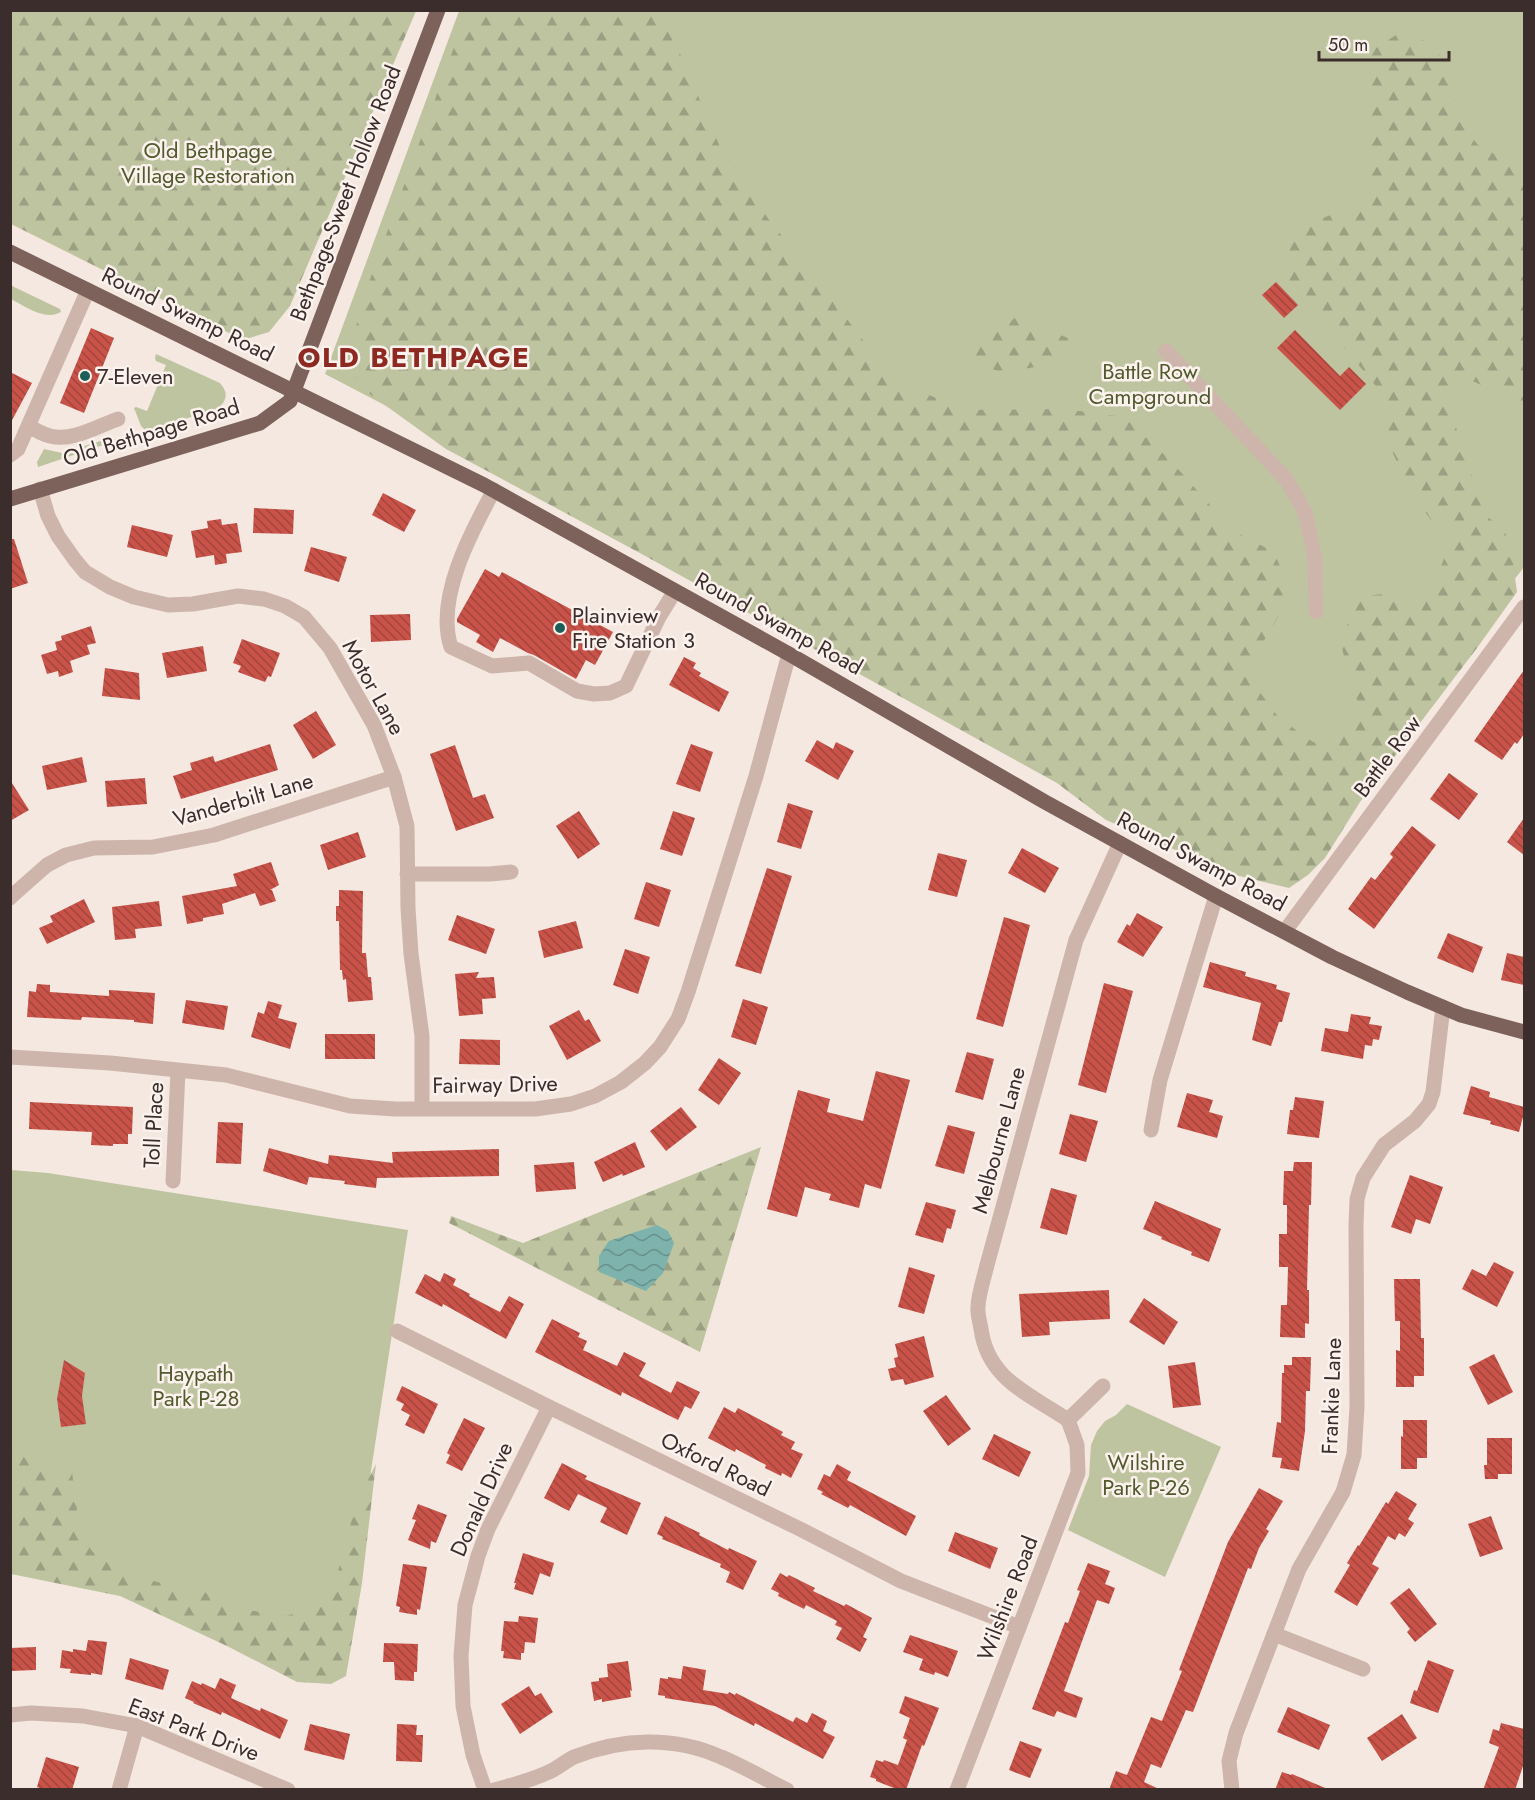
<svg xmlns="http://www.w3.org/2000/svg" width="1535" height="1800" font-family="Jost,sans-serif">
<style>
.green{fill:#bec49f}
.forest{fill:url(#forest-firs)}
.water{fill:url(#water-waves)}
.building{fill:url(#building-back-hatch)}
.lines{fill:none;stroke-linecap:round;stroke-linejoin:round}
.minor{stroke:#cdb5ab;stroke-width:15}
.major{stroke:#7d615b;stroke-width:15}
.poi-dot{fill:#1e5e58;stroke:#fbf2ed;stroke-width:2}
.labels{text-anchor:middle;stroke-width:5;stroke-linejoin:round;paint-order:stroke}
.park-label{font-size:22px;fill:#515a2d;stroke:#fbf2ed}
.street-label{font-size:22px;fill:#3b2d2b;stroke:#fbf2ed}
.poi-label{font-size:22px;fill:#3b2d2b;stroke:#fbf2ed;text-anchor:start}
.district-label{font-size:28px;font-weight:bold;letter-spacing:1.5px;fill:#8d2921;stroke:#fbf2ed}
</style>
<defs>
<pattern id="forest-firs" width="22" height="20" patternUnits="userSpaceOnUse" patternTransform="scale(1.5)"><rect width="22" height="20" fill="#bec49f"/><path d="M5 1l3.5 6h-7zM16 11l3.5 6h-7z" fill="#9ca082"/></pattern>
<pattern id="water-waves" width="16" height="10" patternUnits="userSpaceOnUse" patternTransform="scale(1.5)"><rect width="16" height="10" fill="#7eb2ac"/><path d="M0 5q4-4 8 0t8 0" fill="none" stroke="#68918c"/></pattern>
<pattern id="building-back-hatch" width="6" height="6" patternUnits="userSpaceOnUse" patternTransform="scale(1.5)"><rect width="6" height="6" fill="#c95349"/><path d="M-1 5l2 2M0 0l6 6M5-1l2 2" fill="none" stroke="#a4453d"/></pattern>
</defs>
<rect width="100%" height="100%" fill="#f4e8e0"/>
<!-- green -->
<g class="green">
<polygon points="459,11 1524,11 1524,567 1286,875 325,374"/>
<path d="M10 285 60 309 61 312C45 321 26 307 11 299Z"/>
<path d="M156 354 220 383C229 393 227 401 217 409L146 431 141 426 134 408 136 407 147 411 166 365 156 361 155 358Z"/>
<polygon points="110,438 118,440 38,467 37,462 44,449 62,453"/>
<polygon points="11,1170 48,1173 408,1230 339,1679 11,1545"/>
<polygon points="1127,1404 1221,1447 1165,1577 1068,1530 1089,1476 1091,1445 1097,1431 1105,1421 1116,1415"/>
</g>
<!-- forest -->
<g class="forest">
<polygon points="10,11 416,11 290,306 269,332 243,340 11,224"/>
<polygon points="467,11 665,11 681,56 720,147 767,217 857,332 893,381 967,410 1064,409 1124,417 1171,461 1232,530 1274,552 1285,578 1280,614 1254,657 1250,679 1279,718 1313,742 1331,743 1356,716 1357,700 1342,649 1346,629 1358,597 1383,594 1416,605 1431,593 1445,556 1459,527 1431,520 1410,491 1382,429 1384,396 1339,341 1293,293 1284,262 1296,228 1344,210 1370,186 1370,122 1364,56 1402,31 1434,45 1455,88 1455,116 1478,145 1524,170 1524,423 1509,397 1470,380 1448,400 1465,458 1479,494 1482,513 1504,529 1511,549 1517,592 1477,648 1360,802 1325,858 1308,875 1289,888 1231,874 1106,820 1057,783 638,552 446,449 364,390 345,365 368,285"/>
<polygon points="1016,317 1068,338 1069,354 1055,362 1030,368 998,371 969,361 965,348 989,338"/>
<polygon points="761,1147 700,1352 449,1223 451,1216 523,1243"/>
<polygon points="10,1443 25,1458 72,1472 80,1533 92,1551 117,1570 164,1584 204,1592 248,1610 286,1616 313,1608 333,1590 356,1504 376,1464 362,1583 346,1676 331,1684 297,1682 229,1647 120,1596 11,1574"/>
</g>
<!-- water -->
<polygon class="water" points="657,1225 668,1231 674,1243 663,1273 646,1291 599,1272 599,1256 609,1241"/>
<!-- building -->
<g class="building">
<polygon points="1276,282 1298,305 1284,318 1262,295"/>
<polygon points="91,328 114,338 84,413 60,403"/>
<polygon points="1295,330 1340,376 1349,367 1366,384 1340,410 1277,348"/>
<polygon points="10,372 32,383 10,424"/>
<polygon points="383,493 416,510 404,532 372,515"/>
<polygon points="254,508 294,510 293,534 253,533"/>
<polygon points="221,519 222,525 237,523 242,552 226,554 227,563 215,565 214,555 196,558 191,531 208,528 207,521"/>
<polygon points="132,525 173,535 167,557 127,547"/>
<polygon points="10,539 14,539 28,583 10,589"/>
<polygon points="311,547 347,557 339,582 304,571"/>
<polygon points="485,569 499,577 502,572 613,632 595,665 586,660 576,679 534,655 528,653 500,638 493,652 476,642 480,635 457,622 457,619"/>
<polygon points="410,614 411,640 371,642 370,615"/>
<polygon points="91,626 96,643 87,645 90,654 70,661 73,672 59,677 58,671 47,674 41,655 57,650 55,642 62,640 61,636"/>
<polygon points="242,639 280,653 271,677 268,676 265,682 238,672 241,666 233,663"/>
<polygon points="203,646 207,671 167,678 162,653"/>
<polygon points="684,657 696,663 693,668 701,673 699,676 729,692 719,712 669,685"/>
<polygon points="105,668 139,673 140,700 102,696"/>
<polygon points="1524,670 1524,734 1517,744 1515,742 1502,760 1474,741"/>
<polygon points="316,711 336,745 313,759 293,725"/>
<polygon points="817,740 833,749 836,742 854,751 838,780 805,761"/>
<polygon points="270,744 278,770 181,799 173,776 192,770 190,763 213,756 215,762"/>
<polygon points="691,744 713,752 700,792 676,784"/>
<polygon points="455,745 473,798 485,794 494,818 456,831 430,754"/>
<polygon points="82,757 87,782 47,790 42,766"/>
<polygon points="1449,773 1478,794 1459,820 1430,799"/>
<polygon points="145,778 147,804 107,807 105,781"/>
<polygon points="10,780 29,810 10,821"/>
<polygon points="788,803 813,811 801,849 777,842"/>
<polygon points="579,811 600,844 578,859 556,826"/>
<polygon points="673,811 695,818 682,856 660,849"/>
<polygon points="1524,818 1524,855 1507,842"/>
<polygon points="1412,826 1436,845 1374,929 1348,909 1371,877 1375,880 1393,857 1390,854"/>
<polygon points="358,832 366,857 328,870 320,845"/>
<polygon points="1022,848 1059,868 1045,893 1008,873"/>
<polygon points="938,853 967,860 957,897 928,890"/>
<polygon points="271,862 279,885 270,890 272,890 276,901 260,906 255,893 222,904 224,914 203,918 203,921 187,924 182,896 237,886 233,874"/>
<polygon points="767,868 792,876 761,974 735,966"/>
<polygon points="646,882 671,890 659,927 634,919"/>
<polygon points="339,890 363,891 362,953 366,953 368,977 371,977 373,1000 348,1002 346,979 343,980 342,970 340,970 339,921 336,921 336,906 339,906"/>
<polygon points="84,899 95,922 47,944 39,928 53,922 50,916"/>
<polygon points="159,901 162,926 135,929 136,938 115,940 112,907"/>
<polygon points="1137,913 1163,927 1143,957 1117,942 1127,924 1130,926"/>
<polygon points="457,915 495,929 486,954 448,940"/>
<polygon points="1004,917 1030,925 1003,1027 976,1019"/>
<polygon points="576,921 583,948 544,958 538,931"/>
<polygon points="1448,933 1483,947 1473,973 1437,958"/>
<polygon points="625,949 650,957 638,994 613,985"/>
<polygon points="1507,953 1524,957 1524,985 1501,980"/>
<polygon points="1210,962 1246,972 1245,976 1277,985 1276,989 1290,993 1282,1022 1279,1022 1271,1046 1252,1040 1261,1003 1203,987"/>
<polygon points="479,972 476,978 494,977 496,998 482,999 483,1014 459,1016 455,974"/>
<polygon points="1104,983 1133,991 1106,1093 1078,1085"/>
<polygon points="37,984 50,985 50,992 109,996 109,990 155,993 153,1024 134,1022 134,1020 82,1017 81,1020 27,1017 29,991 36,992"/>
<polygon points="743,999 768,1007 756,1045 731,1037"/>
<polygon points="186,1000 228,1006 224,1030 182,1023"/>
<polygon points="268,1001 282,1005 278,1018 297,1023 290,1049 251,1037 258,1012 264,1014"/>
<polygon points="579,1010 585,1021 589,1019 601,1041 567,1060 549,1026"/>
<polygon points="1351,1014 1371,1017 1369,1024 1382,1026 1379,1040 1373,1039 1372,1046 1365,1045 1363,1059 1321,1051 1325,1028 1348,1032"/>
<rect x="325" y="1034" width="50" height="25"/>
<polygon points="460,1039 500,1040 500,1065 459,1064"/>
<polygon points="967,1052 994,1059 983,1100 955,1092"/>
<polygon points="719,1058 741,1073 719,1105 698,1090"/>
<polygon points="876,1071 910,1080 881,1189 865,1184 859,1208 829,1200 831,1194 805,1187 797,1217 767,1209 798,1090 830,1099 827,1112 863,1121"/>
<polygon points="1471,1086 1490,1092 1489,1097 1524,1107 1524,1113 1519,1132 1490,1124 1491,1121 1463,1114"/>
<polygon points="1187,1093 1213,1100 1209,1112 1223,1116 1217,1138 1177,1127"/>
<polygon points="1295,1097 1324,1101 1319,1138 1287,1134 1290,1110 1293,1110"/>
<polygon points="30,1102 133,1107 132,1134 128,1134 128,1144 113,1144 113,1146 91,1145 92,1132 29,1129"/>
<polygon points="681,1107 697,1127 666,1151 650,1131"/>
<polygon points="1070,1114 1098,1121 1086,1162 1059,1154"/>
<polygon points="218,1122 243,1123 241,1164 216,1163"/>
<polygon points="948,1125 975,1132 964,1174 935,1166"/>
<polygon points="635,1142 645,1167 623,1176 622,1174 603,1182 594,1162"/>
<polygon points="269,1148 328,1164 329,1155 393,1163 392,1152 499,1149 499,1176 377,1178 376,1188 344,1184 345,1181 309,1177 307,1185 263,1171"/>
<polygon points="574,1162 576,1189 536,1192 534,1165"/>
<polygon points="1294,1162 1312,1162 1311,1205 1309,1205 1307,1290 1309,1290 1309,1324 1305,1323 1305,1338 1280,1337 1281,1305 1287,1305 1288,1267 1279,1267 1279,1234 1287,1234 1287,1205 1283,1205 1284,1171 1293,1171"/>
<polygon points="1410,1175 1443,1187 1430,1224 1416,1219 1411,1234 1391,1227"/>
<polygon points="1051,1188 1077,1195 1067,1235 1040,1228"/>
<polygon points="1155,1201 1221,1229 1209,1262 1191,1255 1192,1252 1161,1239 1162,1237 1143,1229"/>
<polygon points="926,1202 956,1210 951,1229 947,1228 943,1243 915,1235"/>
<polygon points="1494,1262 1514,1272 1497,1307 1462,1289 1472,1269 1486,1276"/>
<polygon points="909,1267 935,1275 924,1314 898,1307"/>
<polygon points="444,1273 456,1279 453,1285 470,1294 469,1296 500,1312 509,1296 524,1304 506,1339 443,1304 442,1307 415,1293 425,1274 440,1282"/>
<polygon points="1394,1279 1420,1279 1421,1338 1424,1338 1424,1376 1414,1376 1414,1387 1396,1387 1396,1350 1400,1351 1400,1321 1395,1321"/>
<polygon points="1109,1290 1110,1319 1049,1322 1050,1335 1022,1337 1019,1294"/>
<polygon points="1144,1298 1178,1322 1164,1345 1129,1322"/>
<polygon points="552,1319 580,1333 578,1337 587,1341 583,1350 617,1366 624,1352 646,1363 639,1376 671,1393 677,1381 700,1392 691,1409 685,1406 678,1420 622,1392 621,1396 535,1352"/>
<polygon points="924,1336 934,1377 905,1385 903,1379 891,1381 888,1369 896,1367 894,1358 898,1357 895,1344"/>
<polygon points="1494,1354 1513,1392 1488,1405 1469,1367"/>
<polygon points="1292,1357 1311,1357 1310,1391 1306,1391 1305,1431 1299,1471 1280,1468 1282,1458 1272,1457 1277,1422 1281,1423 1282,1373 1284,1373 1284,1365 1292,1365"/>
<polygon points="64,1360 85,1373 82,1396 86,1424 61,1427 57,1399"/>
<polygon points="1195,1362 1201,1405 1173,1408 1168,1366"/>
<polygon points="402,1386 438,1404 424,1434 405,1425 410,1415 401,1410 404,1404 396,1400"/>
<polygon points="946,1395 971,1429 948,1446 923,1411"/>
<polygon points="724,1407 735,1413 738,1408 783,1432 781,1435 795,1442 791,1449 803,1454 791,1478 782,1473 781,1476 765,1468 766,1465 736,1449 735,1452 708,1438"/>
<polygon points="464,1418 485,1428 462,1471 446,1463 450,1455 447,1453"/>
<polygon points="1403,1420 1427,1420 1427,1458 1417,1458 1417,1469 1401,1469 1401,1436 1403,1437"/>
<polygon points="994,1434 1031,1452 1019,1477 982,1459"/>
<polygon points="1487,1438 1512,1438 1512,1474 1498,1474 1498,1479 1485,1479 1484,1465 1487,1465"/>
<polygon points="562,1463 587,1476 585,1479 641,1503 627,1535 600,1522 607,1508 578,1494 569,1511 544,1498"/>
<polygon points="837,1464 851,1472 847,1480 916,1516 906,1536 850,1505 848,1508 821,1494 823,1492 817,1489 824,1474 830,1477"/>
<polygon points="1259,1488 1283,1501 1266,1529 1269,1531 1259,1548 1251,1569 1248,1568 1193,1712 1186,1710 1161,1768 1151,1764 1144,1782 1161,1790 1109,1790 1116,1771 1127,1775 1151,1717 1162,1721 1182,1671 1179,1670 1228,1542"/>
<polygon points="1396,1491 1417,1504 1408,1519 1414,1523 1405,1537 1399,1533 1395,1540 1388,1536 1372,1564 1379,1568 1357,1606 1334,1592 1350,1565 1347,1563 1358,1545 1359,1546 1386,1502 1388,1504"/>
<polygon points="418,1504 447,1515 436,1543 431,1541 430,1549 408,1540 416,1520 412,1519"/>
<polygon points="665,1516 700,1533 699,1535 728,1550 729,1548 757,1561 743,1590 726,1582 730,1572 720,1567 721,1564 662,1539 663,1537 657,1534"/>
<polygon points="1491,1516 1503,1549 1480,1557 1468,1524"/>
<polygon points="955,1532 998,1548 990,1569 948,1551"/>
<polygon points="523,1553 554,1563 550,1577 540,1573 533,1595 514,1589 516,1583 514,1583"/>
<polygon points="1088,1563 1110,1571 1105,1584 1115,1588 1109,1604 1097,1600 1064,1691 1083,1698 1076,1718 1057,1711 1054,1717 1032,1709 1065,1622 1068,1623 1080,1591 1077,1590"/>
<polygon points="403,1564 427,1567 420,1610 417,1609 417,1615 399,1612 400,1607 396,1606"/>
<polygon points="780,1573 787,1577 789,1575 815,1588 813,1591 844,1606 846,1604 872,1618 863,1637 867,1639 860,1652 836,1639 842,1628 835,1625 837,1621 806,1605 804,1609 778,1596 779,1593 771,1589"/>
<polygon points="1409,1588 1437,1624 1415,1642 1407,1632 1410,1629 1390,1603"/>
<polygon points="519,1616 538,1618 535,1643 525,1642 524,1653 521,1653 521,1660 503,1658 504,1651 501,1651 504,1621 518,1622"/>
<polygon points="910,1635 958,1651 948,1677 935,1672 934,1675 919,1670 923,1659 903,1652"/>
<polygon points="88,1640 107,1642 102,1675 91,1673 91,1675 70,1673 71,1669 60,1668 62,1650 73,1652 73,1649 86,1651"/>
<polygon points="384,1643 418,1644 417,1672 414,1672 414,1681 395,1680 394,1662 383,1662"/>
<polygon points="36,1647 36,1670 10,1671 10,1648"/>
<polygon points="130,1658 169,1670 163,1690 125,1679"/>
<polygon points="1428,1660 1454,1670 1438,1713 1410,1703 1414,1690 1417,1691"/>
<polygon points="628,1661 632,1691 630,1690 631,1697 602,1702 602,1699 594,1701 591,1682 599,1681 599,1678 608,1677 607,1664"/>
<polygon points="683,1666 706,1670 703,1690 728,1694 729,1692 735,1695 736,1693 793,1722 796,1717 807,1723 812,1713 827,1721 823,1731 835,1737 823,1759 755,1723 754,1726 715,1706 665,1698 665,1696 658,1695 660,1678 668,1679 668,1677 681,1679"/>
<polygon points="220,1678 236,1685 231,1698 260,1711 261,1708 288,1720 280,1739 222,1712 221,1715 193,1703 194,1702 185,1698 192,1681 201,1685 202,1683 215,1689"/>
<polygon points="529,1686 535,1696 541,1693 553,1712 520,1734 501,1704"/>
<polygon points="905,1696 939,1708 924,1746 922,1745 906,1790 899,1790 876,1781 876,1779 870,1777 876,1760 883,1762 884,1760 898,1765 907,1740 903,1738 910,1718 899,1713"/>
<polygon points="1288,1707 1330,1725 1319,1750 1277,1732"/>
<polygon points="1402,1714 1417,1738 1382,1761 1367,1738"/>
<polygon points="1501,1723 1524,1729 1524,1763 1515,1790 1483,1790 1499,1747 1489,1743 1493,1729 1499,1731"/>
<polygon points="310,1724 350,1734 344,1760 304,1750"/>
<polygon points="397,1724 417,1725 416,1735 423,1735 422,1762 396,1761"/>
<polygon points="1020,1741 1042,1749 1030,1778 1009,1770"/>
<polygon points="46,1757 79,1767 72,1790 45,1790 37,1787"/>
<polygon points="1282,1772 1291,1775 1292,1774 1330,1790 1275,1790"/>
</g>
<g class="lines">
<!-- minor -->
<g class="minor">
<polyline points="1166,351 1286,479 1305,512 1315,558 1316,612"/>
<path d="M29 426C35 430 42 434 50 436 72 442 98 426 118 419"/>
<polyline points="10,455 18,449 88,290"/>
<polyline points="40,489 48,516 58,536 75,560 85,572 110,587 134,597 168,605 193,604 238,596 264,599 285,606 304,617 330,648 374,725 394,777 407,826 408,908 411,954 422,1036 422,1108"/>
<path d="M494 490C471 532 435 599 451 647L492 666 529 663 577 691 594 694 610 693 626 686 659 617 675 591"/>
<polyline points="407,874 490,874 511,872"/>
<polyline points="10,898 13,895 47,865 66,855 94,848 153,847 214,835 394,777"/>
<polyline points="1285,931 1524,607"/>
<polyline points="10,1057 110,1063 226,1075 350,1106 395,1109 535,1109 571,1104 595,1096 621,1082 645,1063 660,1047 678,1019 688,992 756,776 789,654"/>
<polyline points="1151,1130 1160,1080 1216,896"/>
<polyline points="173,1181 178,1071"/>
<polyline points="397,1331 549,1407 802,1530 901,1581 1019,1627"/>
<path d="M1068 1420C1030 1394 988 1380 981 1329 980 1322 977 1313 978 1306 979 1292 984 1278 987 1265L1076 940 1120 843"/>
<polyline points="1068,1420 1103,1386"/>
<polyline points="1274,1634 1363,1669"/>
<polyline points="10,1715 31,1713 83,1716 137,1726 288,1790"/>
<polyline points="119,1790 137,1726"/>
<polyline points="485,1790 473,1755 463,1706 461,1656 465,1605 478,1556 488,1529 549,1407"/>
<path d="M494 1790C513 1785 533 1780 551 1771 559 1767 566 1761 574 1757 622 1738 674 1736 721 1757 743 1766 765 1779 787 1790"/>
<polyline points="957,1790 1078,1473 1077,1445 1068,1420"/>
<polyline points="1232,1790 1229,1761 1236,1733 1299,1569 1343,1492 1354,1455 1357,1407 1356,1225 1357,1199 1363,1178 1384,1145 1415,1121 1429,1104 1433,1092 1443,1007"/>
</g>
<!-- major -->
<g class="major">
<polyline points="10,252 484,485 789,654 1045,802 1216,896 1332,957 1407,992 1461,1015 1524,1032"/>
<polyline points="10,499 260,423 290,401 438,10"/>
</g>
</g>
<!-- markers -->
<g class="poi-dot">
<circle cx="85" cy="376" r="6"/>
<circle cx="560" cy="628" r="6"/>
</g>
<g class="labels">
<!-- park labels -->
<g class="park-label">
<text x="208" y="158">Old Bethpage<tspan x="208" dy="25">Village Restoration</tspan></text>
<text x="1150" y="379">Battle Row<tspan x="1150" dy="25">Campground</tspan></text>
<text x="196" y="1381">Haypath<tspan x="196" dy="25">Park P-28</tspan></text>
<text x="1146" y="1470">Wilshire<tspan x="1146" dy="25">Park P-26</tspan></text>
</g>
<!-- street labels -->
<g class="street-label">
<text transform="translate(345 193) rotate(-69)" y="8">Bethpage-Sweet Hollow Road</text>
<text transform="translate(188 314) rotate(26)" y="8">Round Swamp Road</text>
<text transform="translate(151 432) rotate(-17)" y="8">Old Bethpage Road</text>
<text transform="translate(779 623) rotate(29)" y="8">Round Swamp Road</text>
<text transform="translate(374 687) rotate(61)" y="8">Motor Lane</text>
<text transform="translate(1387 756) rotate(-53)" y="8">Battle Row</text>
<text transform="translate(243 799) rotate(-16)" y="8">Vanderbilt Lane</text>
<text transform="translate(1202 861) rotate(28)" y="8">Round Swamp Road</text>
<text transform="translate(495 1084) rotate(-1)" y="8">Fairway Drive</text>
<text transform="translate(153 1125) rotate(-87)" y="8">Toll Place</text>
<text transform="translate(998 1140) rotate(-75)" y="8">Melbourne Lane</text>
<text transform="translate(1331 1396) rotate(-88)" y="8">Frankie Lane</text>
<text transform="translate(716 1464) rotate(26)" y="8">Oxford Road</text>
<text transform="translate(481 1499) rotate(-66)" y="8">Donald Drive</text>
<text transform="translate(1007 1598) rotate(-69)" y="8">Wilshire Road</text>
<text transform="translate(194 1729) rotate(21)" y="8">East Park Drive</text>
</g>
<!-- poi labels -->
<g class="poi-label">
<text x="97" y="384">7-Eleven</text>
<text x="572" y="623">Plainview<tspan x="572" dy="25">Fire Station 3</tspan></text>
</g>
<!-- district labels -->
<g class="district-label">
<text x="414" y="367">OLD BETHPAGE</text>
</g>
</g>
<!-- border -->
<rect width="1535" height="1800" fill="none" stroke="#3b2d2b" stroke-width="24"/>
<!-- scale -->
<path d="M1319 51v9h130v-9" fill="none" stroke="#3b2d2b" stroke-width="3"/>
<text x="1328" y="51" font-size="18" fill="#3b2d2b" stroke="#fbf2ed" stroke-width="4.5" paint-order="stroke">50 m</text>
</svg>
